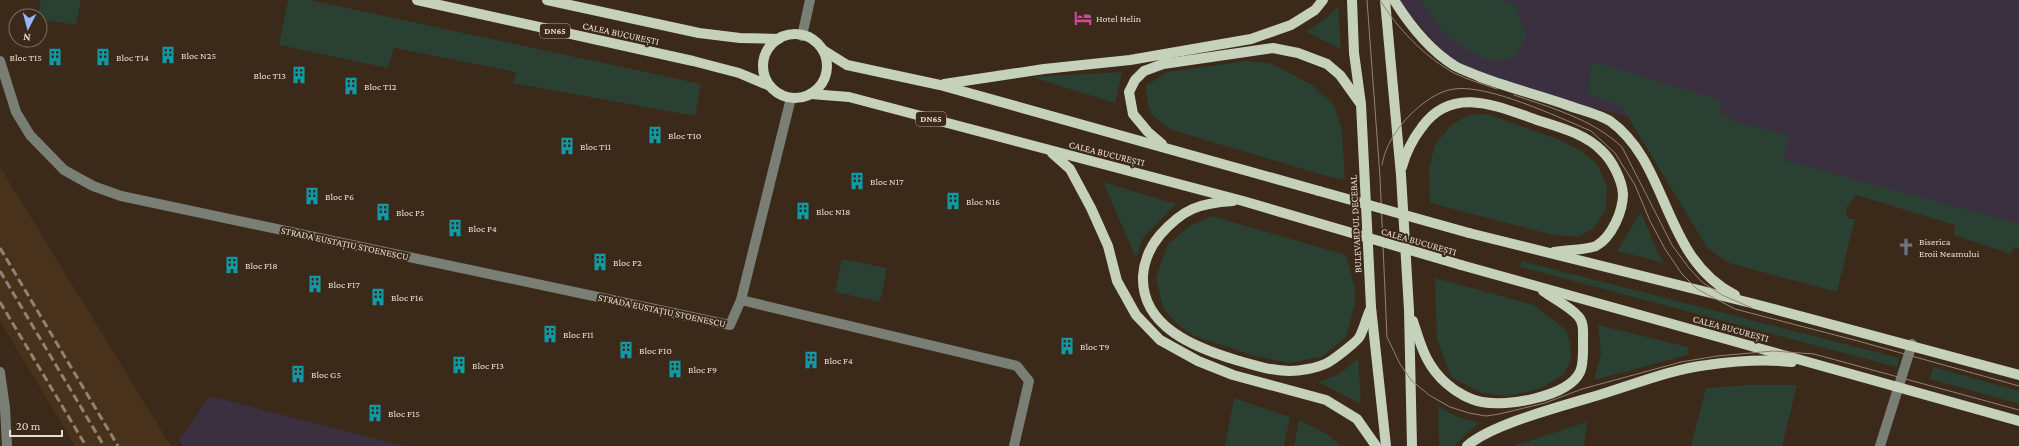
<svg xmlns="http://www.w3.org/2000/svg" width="2019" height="446" font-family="'Crimson Pro',serif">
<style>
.commercial{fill:#3b3040}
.built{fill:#49321c}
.green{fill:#2a4033}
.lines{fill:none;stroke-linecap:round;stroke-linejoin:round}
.minor{stroke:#797f74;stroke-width:10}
.major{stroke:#c6d1bb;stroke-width:10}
.tram{stroke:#918275;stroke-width:1}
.rail{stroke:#918275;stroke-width:3;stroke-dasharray:8 4;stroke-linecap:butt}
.major-bridge{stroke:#c6d1bb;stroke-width:10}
.labels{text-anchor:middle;stroke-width:4;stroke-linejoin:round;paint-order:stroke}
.shield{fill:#3b2919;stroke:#b4a69a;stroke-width:1}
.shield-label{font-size:9px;font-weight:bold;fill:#e8dcd2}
.poi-label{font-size:10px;fill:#e8dcd2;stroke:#3b2919;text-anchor:start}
.street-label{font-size:10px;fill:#e8dcd2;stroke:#3b2919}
</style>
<rect width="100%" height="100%" fill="#3b2919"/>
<!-- commercial -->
<g class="commercial">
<polygon points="1397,0 2019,0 2019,236 1654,123 1497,84 1456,66"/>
<polygon points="210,396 403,446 183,446 179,440"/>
</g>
<!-- built -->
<polygon class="built" points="0,167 136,389 171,446 75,446 0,321"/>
<!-- green -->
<g class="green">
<polygon points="41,0 81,0 76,25 40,19 40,16 38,16"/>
<polygon points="288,0 310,0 701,84 695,116 513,83 516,72 394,48 388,68 279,45"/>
<polygon points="1420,0 1500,0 1515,4 1526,36 1515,58 1489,61 1468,50 1445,34"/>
<polygon points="1338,6 1341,49 1306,32 1326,18"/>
<path d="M1247 61 1270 63 1312 85 1334 105 1342 131 1345 180 1323 175 1172 130C1150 115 1148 114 1146 86L1167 72Z"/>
<polygon points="1591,61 1720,100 1720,111 1734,122 1789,135 1783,160 2019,224 2019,248 2013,247 2011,254 1954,235 1955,225 1856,195 1846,208 1848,219 1855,219 1837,292 1729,263 1708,249 1622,107 1588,94"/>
<polygon points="1122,72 1115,103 1032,77"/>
<polygon points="1487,114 1560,140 1581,151 1597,164 1607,186 1606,209 1594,228 1578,237 1553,235 1430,203 1429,168 1435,145 1450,126 1468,115"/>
<polygon points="1103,182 1176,204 1143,238 1136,258"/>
<polygon points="1642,214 1653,242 1664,263 1617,251 1639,215"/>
<polygon points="1212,216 1346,255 1355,288 1355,304 1346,337 1321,357 1289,363 1255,356 1192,335 1176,323 1163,308 1156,278 1168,244 1191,225"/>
<polygon points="842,259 887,268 880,302 835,292"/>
<polygon points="1522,261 1899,358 1897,367 1520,267"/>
<polygon points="1435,278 1534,305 1566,330 1570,343 1571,360 1564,374 1541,388 1509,396 1482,393 1451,377 1437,339"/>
<polygon points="1598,325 1688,347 1688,355 1594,380 1601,353"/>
<polygon points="1358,359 1361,404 1318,382 1338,375"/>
<polygon points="1933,367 2019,391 2019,404 1930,379"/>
<polygon points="1749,385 1797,385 1782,446 1691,446 1706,388"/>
<polygon points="1234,398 1290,417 1284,446 1225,446"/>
<polygon points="1438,406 1458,417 1479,422 1454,446 1439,446"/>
<polygon points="1299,420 1327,434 1341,446 1294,446"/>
<polygon points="1587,422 1584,446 1513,446"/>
</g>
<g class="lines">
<!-- minor -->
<g class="minor">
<polyline points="802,36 810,0"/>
<polyline points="0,61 16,112 30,135 64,170 93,186 121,196 730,325 741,300 791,98"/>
<polyline points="741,300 1017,366 1029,381 1014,446"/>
<polyline points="0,372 5,408 7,446"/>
<polyline points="1880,446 1912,344"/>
</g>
<!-- major -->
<g class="major">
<polyline points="417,0 693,61 739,73 770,86"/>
<polyline points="547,0 699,33 740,38 779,39"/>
<polyline points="1352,0 1354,53 1361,104 1371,307 1386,446"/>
<polyline points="1385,0 1401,175 1409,310 1412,446"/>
<path d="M1394 0C1409 24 1431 51 1455 66 1462 70 1471 73 1478 76 1506 87 1535 94 1564 104 1577 109 1599 114 1610 121 1670 164 1662 258 1735 295"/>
<circle cx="795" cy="66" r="32"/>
<polyline points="823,50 847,65 940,85 1319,191"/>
<polyline points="944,84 1044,69 1130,60 1251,39 1291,25 1315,10 1323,0"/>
<polyline points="811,94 849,97 1243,201 1311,221"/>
<polyline points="1162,144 1148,132 1133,114 1129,92 1135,80 1144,71 1163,64 1273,48 1298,53 1327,64 1340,75 1360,103"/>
<polyline points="1052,153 1070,169 1091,208 1108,246 1117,281 1136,315 1160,340 1198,361 1233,375 1326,400 1357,419 1376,446"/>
<path d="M1402 167C1406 152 1412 140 1422 127 1452 85 1497 106 1537 120 1559 127 1586 134 1602 151 1612 160 1622 180 1623 194 1623 211 1612 237 1596 246 1587 250 1564 250 1554 252"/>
<path d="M1233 201C1199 203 1183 209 1160 235 1150 247 1144 262 1143 276 1141 327 1196 348 1236 360 1253 365 1272 371 1290 371 1300 371 1316 368 1325 364 1331 362 1358 341 1360 336 1364 328 1366 319 1370 310"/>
<polyline points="1469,233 1751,303 2019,375"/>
<polyline points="1461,265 2019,421"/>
<path d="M1413 321C1421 346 1426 366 1447 384 1456 392 1470 400 1482 402 1506 407 1568 397 1580 372 1584 364 1583 348 1583 339 1583 331 1584 322 1578 316 1569 306 1554 299 1543 291"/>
<path d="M1467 446C1493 423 1567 405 1602 394 1635 384 1673 369 1707 365 1735 361 1765 359 1792 362"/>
</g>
<!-- tram -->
<g class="tram">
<polyline points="1367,0 1380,177 1387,337 1400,364 1411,380 1429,395 1450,407 1469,413 1486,416 1499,414 1545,403 1582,389 1681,362 1717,356 1773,351 1814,354 2019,410"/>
<path d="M1380 0C1397 28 1425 57 1454 73 1468 80 1483 84 1497 89"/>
<path d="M1514 95C1552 108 1592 119 1622 147L1672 245 1689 268 1702 282 1722 295 1752 308"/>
<path d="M1382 165C1385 146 1397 128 1410 115 1422 103 1438 91 1454 89 1488 84 1558 117 1591 131L1615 153 1635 185 1650 221 1665 249 1682 274 1697 289 1735 309 1858 341 2019 386"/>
</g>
<!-- rail -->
<g class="rail">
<polyline points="0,248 118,446"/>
<polyline points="0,271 104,446"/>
<polyline points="0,302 86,446"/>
</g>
<!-- major-bridge -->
<g class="major-bridge">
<polyline points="1319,191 1469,233"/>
<polyline points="1311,221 1461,265"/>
</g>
</g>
<!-- icons -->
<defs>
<g id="hotel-bare" transform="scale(1.38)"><path d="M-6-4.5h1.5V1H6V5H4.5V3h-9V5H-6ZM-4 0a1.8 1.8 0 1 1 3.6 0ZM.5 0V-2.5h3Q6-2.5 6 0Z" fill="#d1479c" stroke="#3b2919" stroke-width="2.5" paint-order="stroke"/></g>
<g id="building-bare" transform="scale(1.38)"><path d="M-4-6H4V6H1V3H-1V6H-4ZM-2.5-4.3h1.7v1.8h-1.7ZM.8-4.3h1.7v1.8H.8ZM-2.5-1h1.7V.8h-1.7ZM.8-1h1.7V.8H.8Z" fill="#0f9aa8" stroke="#3b2919" stroke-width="2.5" paint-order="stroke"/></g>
<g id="church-bare" transform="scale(1.38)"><path d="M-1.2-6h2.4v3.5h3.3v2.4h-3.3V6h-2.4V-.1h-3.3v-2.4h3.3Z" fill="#6b7280" stroke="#3b2919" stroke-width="2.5" paint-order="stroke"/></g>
</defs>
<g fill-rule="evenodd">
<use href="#hotel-bare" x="1083" y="18"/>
<use href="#building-bare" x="168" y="55"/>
<use href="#building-bare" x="55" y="57"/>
<use href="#building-bare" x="103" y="57"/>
<use href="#building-bare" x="299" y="75"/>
<use href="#building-bare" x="351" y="86"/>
<use href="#building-bare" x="655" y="135"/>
<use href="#building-bare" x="567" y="146"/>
<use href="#building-bare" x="857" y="181"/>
<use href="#building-bare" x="312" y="196"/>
<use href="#building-bare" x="953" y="201"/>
<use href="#building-bare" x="803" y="211"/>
<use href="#building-bare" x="383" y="212"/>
<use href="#building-bare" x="455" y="228"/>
<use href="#church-bare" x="1906" y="247"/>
<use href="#building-bare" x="600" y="262"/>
<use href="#building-bare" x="232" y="265"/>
<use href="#building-bare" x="315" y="284"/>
<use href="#building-bare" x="378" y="297"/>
<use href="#building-bare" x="550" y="334"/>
<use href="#building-bare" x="1067" y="346"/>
<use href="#building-bare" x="626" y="350"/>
<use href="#building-bare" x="811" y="360"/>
<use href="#building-bare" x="459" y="365"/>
<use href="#building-bare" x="675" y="369"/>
<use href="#building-bare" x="298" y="374"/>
<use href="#building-bare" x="375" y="413"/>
</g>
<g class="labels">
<!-- shield labels -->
<g class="shield">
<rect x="540" y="24" width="30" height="14" rx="3"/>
<rect x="916" y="112" width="30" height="14" rx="3"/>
</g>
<g class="shield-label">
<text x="555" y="34">DN65</text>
<text x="931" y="122">DN65</text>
</g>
<!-- poi labels -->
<g class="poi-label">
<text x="1096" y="22">Hotel Helin</text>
<text x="181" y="59">Bloc N25</text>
<text x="42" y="61" text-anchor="end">Bloc T15</text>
<text x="116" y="61">Bloc T14</text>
<text x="286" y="79" text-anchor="end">Bloc T13</text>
<text x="364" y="90">Bloc T12</text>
<text x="668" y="139">Bloc T10</text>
<text x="580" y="150">Bloc T11</text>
<text x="870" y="185">Bloc N17</text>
<text x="325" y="200">Bloc P6</text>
<text x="966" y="205">Bloc N16</text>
<text x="816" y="215">Bloc N18</text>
<text x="396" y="216">Bloc P5</text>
<text x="468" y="232">Bloc P4</text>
<text x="1919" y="245">Biserica<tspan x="1919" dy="12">Eroii Neamului</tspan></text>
<text x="613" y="266">Bloc P2</text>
<text x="245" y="269">Bloc F18</text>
<text x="328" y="288">Bloc F17</text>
<text x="391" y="301">Bloc F16</text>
<text x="563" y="338">Bloc F11</text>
<text x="1080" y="350">Bloc T9</text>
<text x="639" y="354">Bloc F10</text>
<text x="824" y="364">Bloc F4</text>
<text x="472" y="369">Bloc F13</text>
<text x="688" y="373">Bloc F9</text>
<text x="311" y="378">Bloc G5</text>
<text x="388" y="417">Bloc F15</text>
</g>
<!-- street labels -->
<g class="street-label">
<text transform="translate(621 33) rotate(12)" y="4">CALEA BUCUREȘTI</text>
<text transform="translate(1107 153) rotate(14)" y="4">CALEA BUCUREȘTI</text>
<text transform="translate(1355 224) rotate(-93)" y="4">BULEVARDUL DECEBAL</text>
<text transform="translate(1419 241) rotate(16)" y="4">CALEA BUCUREȘTI</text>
<text transform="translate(345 243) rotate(12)" y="4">STRADA EUSTAȚIU STOENESCU</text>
<text transform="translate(662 310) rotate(12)" y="4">STRADA EUSTAȚIU STOENESCU</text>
<text transform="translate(1731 328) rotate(15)" y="4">CALEA BUCUREȘTI</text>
</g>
</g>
<!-- north arrow -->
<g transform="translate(28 28) rotate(186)"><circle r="19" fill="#3b2919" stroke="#807163"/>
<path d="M0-3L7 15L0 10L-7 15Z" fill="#96b6fd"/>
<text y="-6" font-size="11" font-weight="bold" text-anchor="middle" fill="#e8dcd2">N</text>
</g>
<!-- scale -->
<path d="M10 430v6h52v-6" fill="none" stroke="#e8dcd2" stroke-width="2"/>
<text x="16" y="430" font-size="12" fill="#e8dcd2" stroke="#3b2919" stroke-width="3" paint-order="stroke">20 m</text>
</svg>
